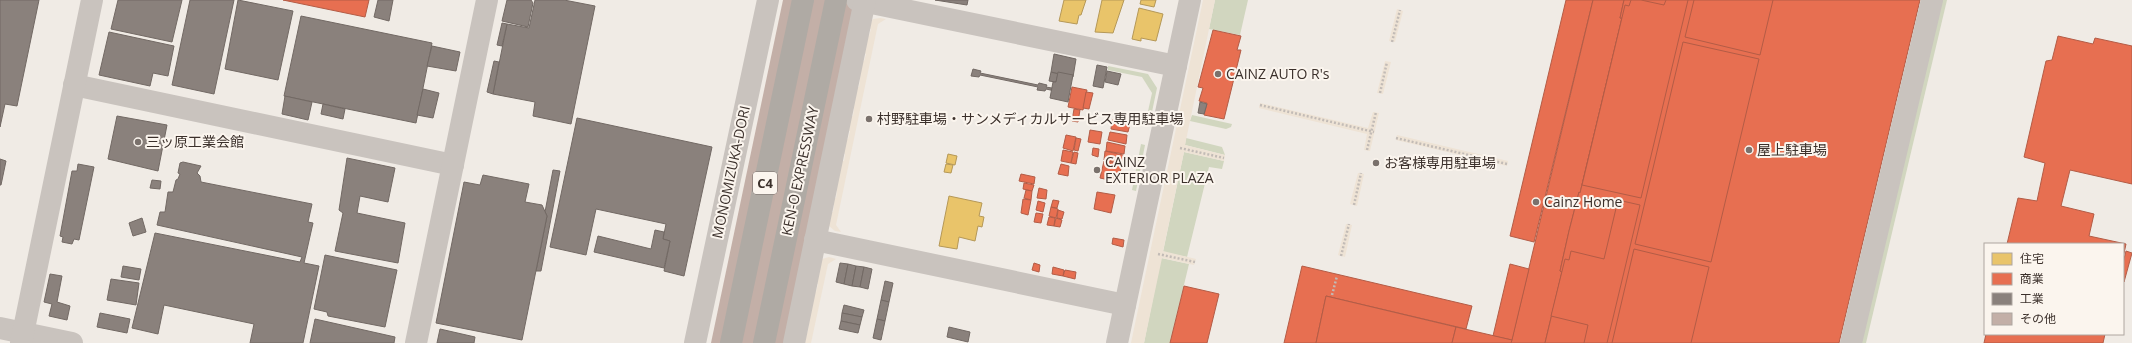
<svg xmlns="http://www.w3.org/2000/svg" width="2132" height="343" font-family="'Open Sans','Noto Sans JP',sans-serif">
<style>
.green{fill:#d1d6bf}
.plaza{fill:#eee3d5}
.homes{fill:#e9c46a;stroke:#b59857}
.shops{fill:#e76f51;stroke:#b35c46}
.industry{fill:#8a817c;stroke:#726964}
.building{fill:#c3afa7}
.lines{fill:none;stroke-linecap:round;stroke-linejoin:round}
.path{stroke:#c2bbb6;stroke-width:2.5;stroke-dasharray:2 2;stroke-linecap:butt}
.minor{stroke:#c9c3be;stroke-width:22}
.highway{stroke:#afaaa4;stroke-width:22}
.poi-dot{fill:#7a716c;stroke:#fbf5ee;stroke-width:1.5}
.labels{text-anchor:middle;stroke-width:4;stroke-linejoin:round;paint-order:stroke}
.shield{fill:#fbf5ee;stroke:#756b66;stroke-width:1}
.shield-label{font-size:13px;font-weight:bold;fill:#3b302b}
.poi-label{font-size:14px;fill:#3b302b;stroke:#fbf5ee;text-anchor:start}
.street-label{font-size:14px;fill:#3b302b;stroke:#fbf5ee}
</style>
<rect width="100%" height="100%" fill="#f0ebe5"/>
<!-- green -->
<g class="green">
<polygon points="1215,0 1248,0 1240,35 1209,29"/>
<polygon points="1937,0 1947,0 1866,343 1856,343"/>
<polygon points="1108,66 1148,74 1157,88 1149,126 1145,125 1152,93 1142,77 1108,70"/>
<polygon points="1192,115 1232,124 1231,127 1226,129 1190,121"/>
<polygon points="1186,138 1222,147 1225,155 1185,145"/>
<polygon points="1141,144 1145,145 1136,191 1132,190"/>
<polygon points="1184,152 1224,161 1222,169 1209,167 1187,257 1163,252"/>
<polygon points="1161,258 1189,264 1170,343 1144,343"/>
</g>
<!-- plaza -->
<g class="plaza">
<polygon points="1203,0 1215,0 1185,145 1225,155 1224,161 1184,152 1163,251 1196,259 1194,265 1162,258 1144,343 1131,343"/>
<polygon points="1397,9 1403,11 1395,42 1389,41"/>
<polygon points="880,18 886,19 878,24 836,225 841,232 835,231 828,225 830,212 833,212 834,205 831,204 833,198 836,198 837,191 834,190 840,160 844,161 845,154 842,153 845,138 848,139 850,131 847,130 850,116 853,116 854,109 852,108 856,87 859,87 860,80 858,79 861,61 864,61 866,54 863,53 866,36 869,36 871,29 868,28 873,19"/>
<polygon points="1385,61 1391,62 1383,94 1377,93"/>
<polygon points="1260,103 1368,128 1373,112 1379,113 1370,151 1364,150 1367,134 1259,108"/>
<polygon points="1397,135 1508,161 1507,166 1396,140"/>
<polygon points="1358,173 1364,174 1357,206 1350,204"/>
<polygon points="1346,224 1352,225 1345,257 1338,255"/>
<polygon points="829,257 836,259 828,264 811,343 802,343 808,331 813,291 816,292 818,284 814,283 822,259"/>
</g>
<!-- homes -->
<g class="homes">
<polygon points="1064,0 1086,0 1081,15 1079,15 1077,24 1059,21"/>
<polygon points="1102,0 1124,0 1113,33 1095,32"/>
<polygon points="1141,0 1156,0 1154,7 1140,4"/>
<polygon points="1139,8 1163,14 1156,41 1141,38 1141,41 1132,39"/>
<polygon points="948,154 957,156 955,165 946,163"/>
<polygon points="946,164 953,165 951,173 944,172"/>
<polygon points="949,196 982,203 979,216 984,217 982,227 978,226 975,241 959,237 957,249 939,246"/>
</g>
<!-- shops -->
<g class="shops">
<polygon points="283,0 369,0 365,17"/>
<polygon points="1566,0 1593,0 1534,242 1510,236"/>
<polygon points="1593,0 1624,0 1620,18 1622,18 1580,193 1579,192 1569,231 1560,271 1562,272 1545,343 1511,343"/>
<polygon points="1624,0 1920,0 1839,343 1545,343 1562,272 1560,271 1569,231 1579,192 1580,193 1622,18 1620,18"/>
<polygon points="1631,0 1641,0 1664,5 1666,0 1688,0 1641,198 1582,185 1625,5 1629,6"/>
<polygon points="1694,0 1773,0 1760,55 1685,37"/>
<polygon points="1213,30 1241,36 1237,50 1241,50 1224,119 1204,115 1207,103 1199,101 1203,88 1198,87"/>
<polygon points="2058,36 2093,44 2095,38 2132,46 2132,184 2070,170 2061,206 2094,214 2089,236 2126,244 2123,258 2123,244 2007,244 2018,198 2037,201 2045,163 2024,157 2046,61 2052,60"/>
<polygon points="1683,42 1759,59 1711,262 1635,244"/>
<polygon points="1072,87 1087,90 1083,110 1068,107"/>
<polygon points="1086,92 1093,93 1089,109 1083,108"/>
<polygon points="1074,109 1080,110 1078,122 1072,121"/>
<polygon points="1112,120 1130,124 1128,132 1111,129"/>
<polygon points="1090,130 1102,132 1100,144 1088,142"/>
<polygon points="1110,132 1127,135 1126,144 1108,140"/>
<polygon points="1066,135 1076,137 1073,151 1063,148"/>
<polygon points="1076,138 1081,139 1078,151 1074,150"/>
<polygon points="1107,142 1125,146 1124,154 1106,151"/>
<polygon points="1093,148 1099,149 1098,157 1092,155"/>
<polygon points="1063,150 1073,152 1071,163 1061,161"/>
<polygon points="1105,151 1123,155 1122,164 1104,160"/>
<polygon points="1074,152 1078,153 1076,164 1071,163"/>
<polygon points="1104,161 1122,164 1118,182 1100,178"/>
<polygon points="1061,164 1069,166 1068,176 1058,174"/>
<polygon points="1021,174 1035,177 1034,184 1019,181"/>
<polygon points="1024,183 1034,185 1032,191 1023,189"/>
<polygon points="1039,188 1047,190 1046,199 1037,198"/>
<polygon points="1026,190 1032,191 1031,200 1024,198"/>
<polygon points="1097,192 1115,195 1111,213 1094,209"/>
<polygon points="1023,199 1031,200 1028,215 1021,213"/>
<polygon points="1053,200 1059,201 1057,208 1051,207"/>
<polygon points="1618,200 1640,205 1607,343 1584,343 1588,325 1551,316 1565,259 1569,260 1571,251 1604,259"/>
<polygon points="1038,201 1045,203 1043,212 1036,210"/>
<polygon points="1051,207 1058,209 1056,218 1049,216"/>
<polygon points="1058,210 1064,212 1062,219 1057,218"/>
<polygon points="1036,213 1043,214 1041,223 1034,222"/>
<polygon points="1049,217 1055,218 1054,226 1047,225"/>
<polygon points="1056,218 1062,220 1060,227 1054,226"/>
<polygon points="1113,238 1124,240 1123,247 1112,244"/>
<polygon points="1634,249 1709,267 1691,343 1612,343"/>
<polygon points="2126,251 2132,253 2124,282 2123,263"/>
<polygon points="1034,263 1040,265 1039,272 1032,270"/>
<polygon points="1510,264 1529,269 1512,340 1493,336"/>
<polygon points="1302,266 1472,306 1466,329 1326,296 1316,343 1284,343"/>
<polygon points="1053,267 1064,270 1063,276 1052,274"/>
<polygon points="1065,270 1076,272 1075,279 1063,276"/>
<polygon points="1184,286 1219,294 1207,343 1170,343"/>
<polygon points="1326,296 1456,327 1452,343 1316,343"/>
<polygon points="1456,327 1512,340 1511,343 1452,343"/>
<polygon points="1986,334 2105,334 2103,343 1984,343"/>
</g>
<!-- industry -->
<g class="industry">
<polygon points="0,0 39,0 17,106 5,104 0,127"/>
<polygon points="118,0 182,0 172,42 111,29"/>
<polygon points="190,0 234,0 214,94 172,85"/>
<polygon points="238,0 293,11 278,80 225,69"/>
<polygon points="378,0 393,0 389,21 374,17"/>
<polygon points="507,0 531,0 533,3 528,27 502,21"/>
<polygon points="535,0 564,0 595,6 571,124 533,116 535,102 493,94 507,24 529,28"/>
<polygon points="935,0 968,0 967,5"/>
<polygon points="301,16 432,43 416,123 284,96"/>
<polygon points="502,23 507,24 502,46 497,45"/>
<polygon points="109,32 174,46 168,76 153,73 150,86 99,75"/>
<polygon points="432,46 460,52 456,71 427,66"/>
<polygon points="1054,54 1076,59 1073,77 1051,72"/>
<polygon points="494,61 499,62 493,94 487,92"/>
<polygon points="1097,65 1107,67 1103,88 1093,86"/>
<polygon points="973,69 981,71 980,73 1038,85 1039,83 1047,85 1046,87 1069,91 1068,94 1046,89 1045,91 1037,90 1038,87 980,75 979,77 971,76"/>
<polygon points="1107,71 1121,74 1118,85 1105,82"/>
<polygon points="1051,72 1058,74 1056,82 1049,81"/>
<polygon points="1058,72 1073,75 1068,102 1050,98 1053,82 1056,82"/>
<polygon points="423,89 439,93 433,118 417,115"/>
<polygon points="285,96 312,102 308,120 282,114"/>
<polygon points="1200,102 1207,104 1204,114 1198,113"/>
<polygon points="323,104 345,109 343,119 321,114"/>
<polygon points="117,116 167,125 158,171 108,159"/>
<polygon points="577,118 712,147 684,276 664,271 670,241 663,239 666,224 596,209 586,255 550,247"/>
<polygon points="347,158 395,168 388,202 360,196 357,213 405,223 398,263 335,251 343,213 339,210"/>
<polygon points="0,159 6,161 1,185 0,185"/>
<polygon points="183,162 201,166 197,173 200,176 201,182 312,204 308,222 313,223 304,263 319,266 303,343 250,343 254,324 164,305 158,334 132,328 155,233 300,262 302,257 157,225 160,212 165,212 168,192 173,192 176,180 178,179 180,174 178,173 180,163"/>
<polygon points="78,164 94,167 79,240 74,239 72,244 62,242 63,237 60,236 72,171 77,171"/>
<polygon points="553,170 560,171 541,271 536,271 547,216 545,212"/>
<polygon points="483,175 529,184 525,202 542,205 547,216 522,340 436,323 464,182 480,185"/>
<polygon points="152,180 161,181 160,189 150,188"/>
<polygon points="142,218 146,232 133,236 129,223"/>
<polygon points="655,230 664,232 663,239 670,241 664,268 594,252 598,236 651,249"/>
<polygon points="325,255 397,270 385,327 328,316 327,312 314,309"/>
<polygon points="840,263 848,264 844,284 836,282"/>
<polygon points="848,264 856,266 852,286 844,284"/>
<polygon points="123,266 141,269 139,280 121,277"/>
<polygon points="856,266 864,267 860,287 852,286"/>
<polygon points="864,267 872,269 868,289 860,287"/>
<polygon points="50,274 62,276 57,302 70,306 67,320 49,316 52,304 44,302"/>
<polygon points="111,279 139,283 136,305 107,300"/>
<polygon points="885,281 893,283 889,302 881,300"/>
<polygon points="881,300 889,302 885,321 877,319"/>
<polygon points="844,305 864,310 862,317 842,313"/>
<polygon points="100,313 130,319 127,333 97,327"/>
<polygon points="842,313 862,317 860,325 841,321"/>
<polygon points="315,319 395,337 394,343 310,343"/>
<polygon points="877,319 885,321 881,340 873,338"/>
<polygon points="841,321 860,325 858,333 839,329"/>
<polygon points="949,327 970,332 968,342 947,337"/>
<polygon points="440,329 475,337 474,343 437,343"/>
</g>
<!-- building -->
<polygon class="building" points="783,0 857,0 785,343 711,343"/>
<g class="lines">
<!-- path -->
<g class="path">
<polyline points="1392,42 1400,10"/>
<polyline points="1380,93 1387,62"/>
<polyline points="1260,105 1374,132"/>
<polyline points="1396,138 1507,164"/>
<polyline points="1180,148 1224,158"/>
<polyline points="1367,150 1376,112"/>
<polyline points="1354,205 1361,173"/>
<polyline points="1158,254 1195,262"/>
<polyline points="1341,256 1349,224"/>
<polyline points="1332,295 1337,276"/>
</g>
<!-- minor -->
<g class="minor">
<polyline points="857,0 1176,66"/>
<polyline points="74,85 453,165"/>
<polyline points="815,240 1125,305"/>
<polyline points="0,328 72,343"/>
<polyline points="21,343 92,0"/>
<polyline points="416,343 487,0"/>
<polyline points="695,343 768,0"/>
<polyline points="794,343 865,0"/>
<polyline points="1117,343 1190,0"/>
<polyline points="1851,343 1932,0"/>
</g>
<!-- highway -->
<g class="highway">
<polyline points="731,343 803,0"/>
<polyline points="764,343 836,0"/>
</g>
</g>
<!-- markers -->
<g class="poi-dot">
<circle cx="1218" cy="74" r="4"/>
<circle cx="869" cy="119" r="4"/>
<circle cx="138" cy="142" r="4"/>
<circle cx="1749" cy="150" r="4"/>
<circle cx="1376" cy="163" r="4"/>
<circle cx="1097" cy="170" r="4"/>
<circle cx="1536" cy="202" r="4"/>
</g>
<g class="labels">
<!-- shield labels -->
<rect class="shield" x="753" y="172" width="24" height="22" rx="3"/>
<g class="shield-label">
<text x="765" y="188">C4</text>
</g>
<!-- poi labels -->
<g class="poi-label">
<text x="1226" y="79">CAINZ AUTO R's</text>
<text x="877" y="124">村野駐車場・サンメディカルサービス専用駐車場</text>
<text x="146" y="147">三ッ原工業会館</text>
<text x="1757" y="155">屋上駐車場</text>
<text x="1105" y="167">CAINZ<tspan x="1105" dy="16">EXTERIOR PLAZA</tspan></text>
<text x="1384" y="168">お客様専用駐車場</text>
<text x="1544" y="207">Cainz Home</text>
</g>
<!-- street labels -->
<g class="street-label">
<text transform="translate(800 171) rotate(-78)" y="5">KEN-O EXPRESSWAY</text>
<text transform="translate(731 172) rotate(-78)" y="5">MONOMIZUKA-DORI</text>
</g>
</g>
<!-- legend -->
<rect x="1984" y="243" width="140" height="92" fill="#fbf5ee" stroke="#aea6a0"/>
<rect x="1992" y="253" width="20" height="12" fill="#e9c46a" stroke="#aea6a0"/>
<text x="2020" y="263" font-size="12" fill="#3b302b">住宅</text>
<rect x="1992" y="273" width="20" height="12" fill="#e76f51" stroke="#aea6a0"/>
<text x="2020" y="283" font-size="12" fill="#3b302b">商業</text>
<rect x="1992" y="293" width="20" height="12" fill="#8a817c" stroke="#aea6a0"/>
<text x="2020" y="303" font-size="12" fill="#3b302b">工業</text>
<rect x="1992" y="313" width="20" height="12" fill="#c3afa7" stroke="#aea6a0"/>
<text x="2020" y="323" font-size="12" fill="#3b302b">その他</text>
</svg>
